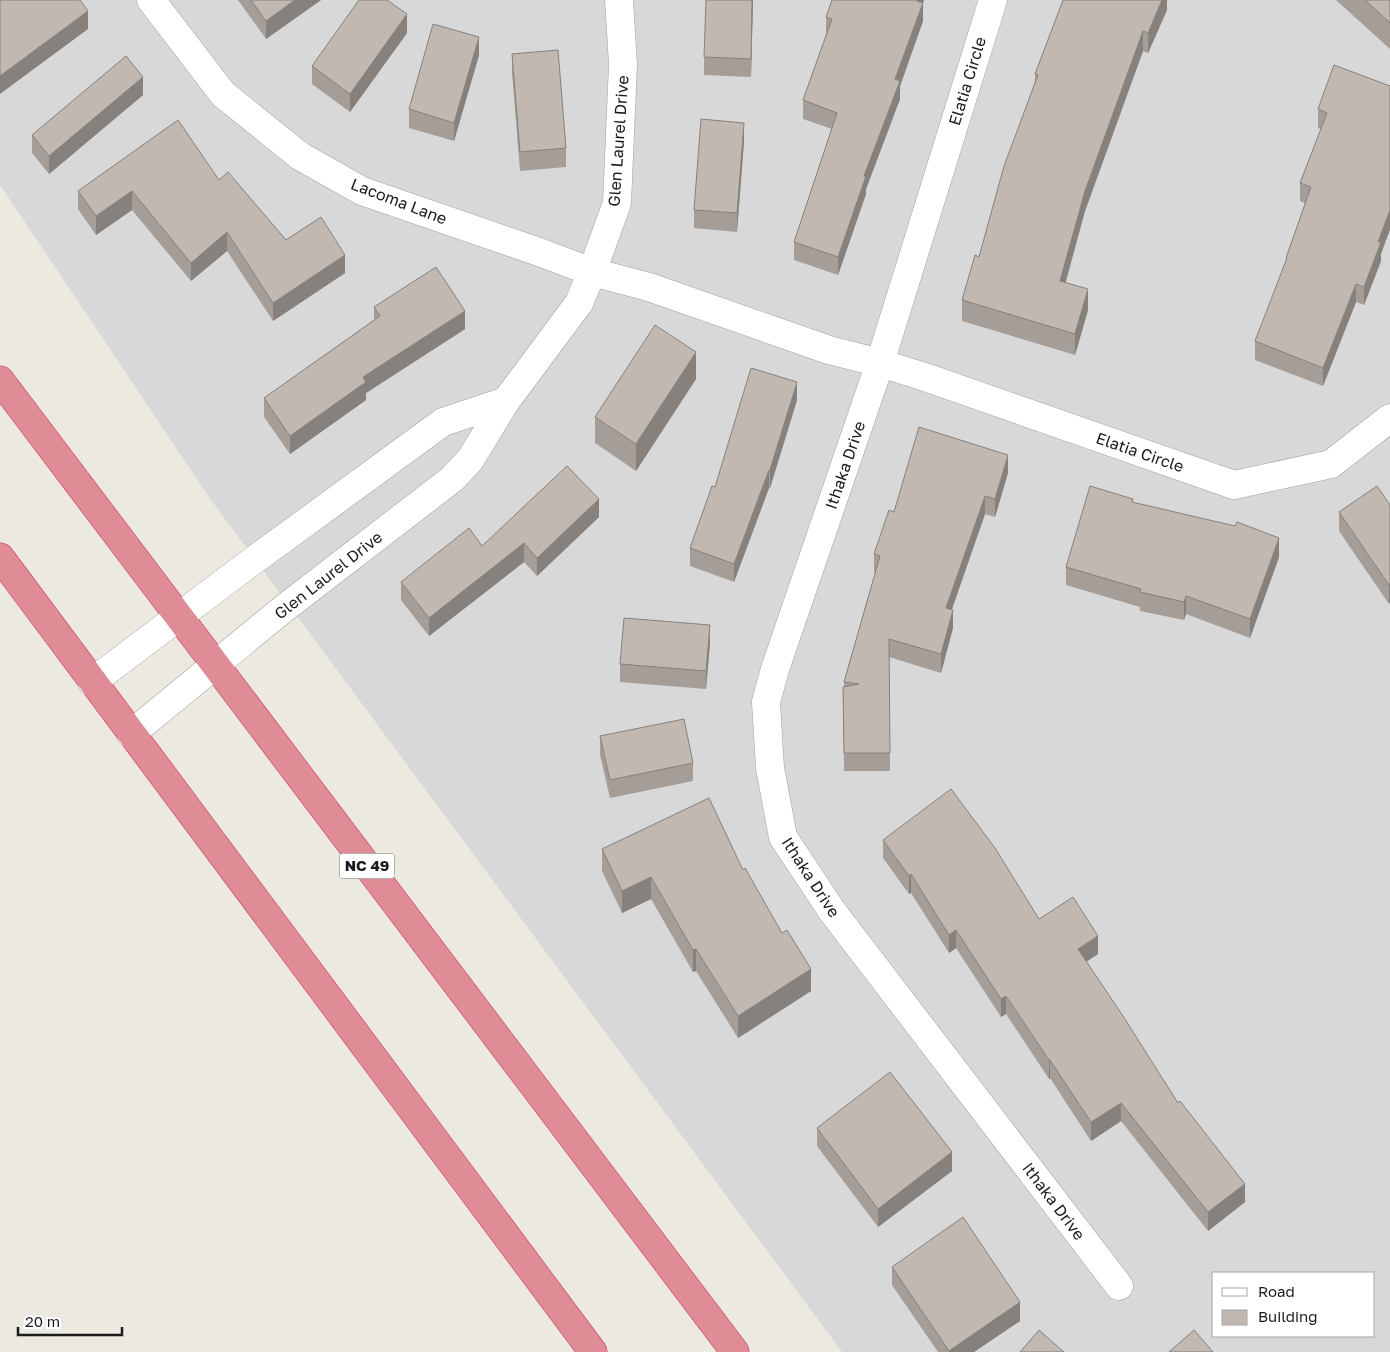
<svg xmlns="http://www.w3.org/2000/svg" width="1390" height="1352" font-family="'Golos Text',sans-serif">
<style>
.residential{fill:#d9d8d8;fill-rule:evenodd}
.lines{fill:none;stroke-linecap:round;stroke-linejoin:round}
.street-casing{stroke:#a2a2a2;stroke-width:29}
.highway-casing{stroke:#cb2d58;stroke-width:29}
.street{stroke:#fff;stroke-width:28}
.highway{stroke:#e08c96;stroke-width:28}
.wall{fill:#a59e98}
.shaded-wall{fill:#86817c}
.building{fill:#c0b8b1;stroke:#86817c}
.labels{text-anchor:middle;stroke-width:4;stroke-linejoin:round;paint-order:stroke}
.shield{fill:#fff;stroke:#5f5f5f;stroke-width:1}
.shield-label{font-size:15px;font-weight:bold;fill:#1b1b1b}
.street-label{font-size:16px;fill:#1b1b1b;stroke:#fff}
</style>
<rect width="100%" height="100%" fill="#ece9e1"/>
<!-- residential -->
<path class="residential" d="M0 0H1390V1352H842L211 500 0 185ZM1214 1273H1374V1336H1214Z"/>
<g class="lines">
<!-- street casing -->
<g class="street-casing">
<g id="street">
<polyline points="151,0 223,94 300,156 362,191 539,252 592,272 649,287 829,350 880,363 925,377 1234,485 1331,464 1390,418"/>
<polyline points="993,0 880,363 775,669 766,702 770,768 783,837 832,911 1119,1286"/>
<polyline points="92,682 246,566 443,422 506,401"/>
<polyline points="131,734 282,610 452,479 470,460 506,401 579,303 592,272 617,203 623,64 619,0"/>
</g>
</g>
<!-- highway casing -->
<g class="highway-casing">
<g id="highway">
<polyline points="0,380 735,1352"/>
<polyline points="0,557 593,1352"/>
</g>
</g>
<!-- street -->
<use href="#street" class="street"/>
<!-- highway -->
<use href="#highway" class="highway"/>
</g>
<!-- wall -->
<g class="wall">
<polygon points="238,0 321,0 266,39"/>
<polygon points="753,0 751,77 704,75 704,57"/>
<polygon points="832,0 924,0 923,3 923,21 900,86 900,99 866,189 866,194 838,275 794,260 794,242 832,129 803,119 803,100 826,35 826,17"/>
<polygon points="1167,0 1167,10 1148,53 1143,51 1085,211 1066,282 1088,310 1075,355 962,321 962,300 979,257 1035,81 1035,74"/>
<polygon points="1336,0 1390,0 1390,49"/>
<polygon points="407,33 350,112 312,84 312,66"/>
<polygon points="512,54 566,148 566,167 520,171 512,73"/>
<polygon points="479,55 454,141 409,128 409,109"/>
<polygon points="1390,86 1390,229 1381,254 1381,261 1364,305 1356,302 1323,386 1255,360 1255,341 1286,262 1286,258 1305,203 1300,201 1300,183 1321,129 1318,128 1318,109"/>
<polygon points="143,95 49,174 32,153 32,135"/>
<polygon points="744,141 737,232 694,228 694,210"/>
<polygon points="219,180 286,240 345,273 273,321 227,251 191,281 132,210 96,235 78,209 78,191"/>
<polygon points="374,307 465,329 366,393 366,400 290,454 264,417 264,398 374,320"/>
<polygon points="696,379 636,471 595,443 595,417"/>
<polygon points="797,400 770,488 769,488 734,582 690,566 690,548 715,487"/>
<polygon points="1008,473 995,517 985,514 952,609 953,628 941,673 889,657 890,771 844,771 843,687 844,687 844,682 875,573 874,572 874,554 894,512"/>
<polygon points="1133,503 1279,557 1250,638 1186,614 1184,620 1140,611 1140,607 1066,585 1066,567"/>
<polygon points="1390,505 1389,604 1339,531 1339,512"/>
<polygon points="599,517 537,576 524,562 429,636 401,600 401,582 482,546"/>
<polygon points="710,643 706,689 620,682 620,664"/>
<polygon points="600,736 693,763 693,781 610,798 600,755"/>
<polygon points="883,840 1039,919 1098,954 1086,962 1178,1103 1245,1202 1208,1231 1121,1121 1091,1141 1050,1078 1049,1079 1006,1014 1001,1017 956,948 949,953 911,893 909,894 883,858"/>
<polygon points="602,849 743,870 811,991 738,1038 696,971 693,972 651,899 622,913 602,871"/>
<polygon points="817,1128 952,1171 878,1227 817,1146"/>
<polygon points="892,1267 1020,1321 974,1352 938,1352 892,1285"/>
</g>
<!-- shaded-wall -->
<g class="shaded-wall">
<polygon points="295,0 321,0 266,39 266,21"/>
<polygon points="752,0 753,0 751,77 751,59"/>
<polygon points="918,0 924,0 923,3 923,21 900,86 900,99 866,189 866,194 838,275 838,257 895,79"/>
<polygon points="1162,0 1167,0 1167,10 1148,53 1148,33"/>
<polygon points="88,11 88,29 0,94 0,76"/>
<polygon points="407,14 407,33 350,112 350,94"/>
<polygon points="1143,31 1143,51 1085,211 1060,301 1060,281 1085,191"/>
<polygon points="479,37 479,55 454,141 454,123"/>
<polygon points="143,77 143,95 49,174 49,156"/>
<polygon points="744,123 744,141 737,232 737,213"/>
<polygon points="132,191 132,210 96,235 96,216"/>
<polygon points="1390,210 1390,229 1381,254 1381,261 1364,305 1364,287 1378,242"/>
<polygon points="227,232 227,251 191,281 191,263"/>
<polygon points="345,255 345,273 273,321 273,303"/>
<polygon points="1356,284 1356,302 1323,386 1323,368"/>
<polygon points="1088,289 1088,310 1075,355 1075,334"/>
<polygon points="465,311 465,329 366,393 366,400 290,454 290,436 363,377"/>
<polygon points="696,352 696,379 636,471 636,444"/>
<polygon points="797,382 797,400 770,488 770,470"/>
<polygon points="1008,455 1008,473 995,517 995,499"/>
<polygon points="769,470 769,488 734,582 734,564"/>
<polygon points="985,496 985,514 946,626 946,608"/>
<polygon points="599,499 599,517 537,576 537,558"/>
<polygon points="1279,538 1279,557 1250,638 1250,619"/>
<polygon points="524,543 524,562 429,636 429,618"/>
<polygon points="1390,584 1390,603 1389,604 1389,585"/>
<polygon points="1186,596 1186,614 1184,620 1184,602"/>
<polygon points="953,610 953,628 941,673 941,654"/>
<polygon points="710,625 710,643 706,689 706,671"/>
<polygon points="911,874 911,893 909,894 909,876"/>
<polygon points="651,877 651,899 622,913 622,891"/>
<polygon points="956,930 956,948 949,953 949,935"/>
<polygon points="1098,936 1098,954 1078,967 1078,949"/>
<polygon points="696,949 696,971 693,972 693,950"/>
<polygon points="811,969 811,991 738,1038 738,1016"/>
<polygon points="1006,996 1006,1014 1001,1017 1001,999"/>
<polygon points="1049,1060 1050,1060 1050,1078 1049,1079"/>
<polygon points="1121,1103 1121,1121 1091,1141 1091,1122"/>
<polygon points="952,1152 952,1171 878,1227 878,1209"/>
<polygon points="1245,1184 1245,1202 1208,1231 1208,1212"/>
<polygon points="1020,1302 1020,1321 974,1352 949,1352 949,1351"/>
</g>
<!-- building -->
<g class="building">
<polygon points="0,0 80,0 88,11 0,76"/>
<polygon points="251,0 295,0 266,21"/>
<polygon points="359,0 387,0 407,14 350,94 312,66"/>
<polygon points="706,0 752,0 751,59 704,57"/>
<polygon points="832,0 918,0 917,1 923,3 895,79 900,81 864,176 866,176 838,257 794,242 837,113 803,100 832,19 826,17"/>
<polygon points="1063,0 1162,0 1148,33 1143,31 1085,191 1060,281 1088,289 1075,334 962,300 975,255 979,257 1004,166 1038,75 1035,74"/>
<polygon points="1365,0 1390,0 1390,23"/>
<polygon points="433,24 479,37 454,123 409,109"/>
<polygon points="558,50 566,148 520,152 512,54"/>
<polygon points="126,56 143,77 49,156 32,135"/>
<polygon points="1334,65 1390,86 1390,210 1378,242 1381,242 1364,287 1356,284 1323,368 1255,341 1287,258 1286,258 1311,187 1300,183 1327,113 1318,109"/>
<polygon points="701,119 744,123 737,213 694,210"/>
<polygon points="178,120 219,180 228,172 286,240 321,217 345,255 273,303 227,232 191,263 132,191 96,216 78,191"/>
<polygon points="436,267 465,311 363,377 366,382 290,436 264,398 380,316 374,307"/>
<polygon points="655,325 696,352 636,444 595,417"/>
<polygon points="751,368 797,382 770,470 769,470 734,564 690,548 712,486 715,487"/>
<polygon points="919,427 1008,455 995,499 985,496 946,608 953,610 941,654 889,639 890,753 844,753 843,687 859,684 844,682 880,556 874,554 889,510 894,512"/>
<polygon points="567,466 599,499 537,558 524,543 429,618 401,582 469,528 482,546"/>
<polygon points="1090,486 1133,499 1132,502 1235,526 1237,522 1279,538 1250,619 1186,596 1184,602 1140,592 1141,589 1066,567"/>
<polygon points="1377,486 1390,505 1390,584 1389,585 1339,512"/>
<polygon points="624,618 710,625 706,671 620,664"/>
<polygon points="684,719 693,763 610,780 600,736"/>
<polygon points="951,789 995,848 1039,919 1073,897 1098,936 1078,949 1123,1016 1178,1103 1180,1101 1245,1184 1208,1212 1121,1103 1091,1122 1050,1060 1049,1060 1006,996 1001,999 956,930 949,935 911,874 909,876 883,840"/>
<polygon points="709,798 743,870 745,868 782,933 787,930 811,969 738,1016 696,949 693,950 651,877 622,891 602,849"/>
<polygon points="890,1072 952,1152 878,1209 817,1128"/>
<polygon points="963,1217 1020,1302 949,1351 892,1267"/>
<polygon points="1039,1330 1064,1352 1020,1352"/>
<polygon points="1194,1330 1213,1352 1169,1352"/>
</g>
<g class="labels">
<!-- shield labels -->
<rect class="shield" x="339.5" y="853.5" width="55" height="25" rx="4"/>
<g class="shield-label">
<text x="367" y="871">NC 49</text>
</g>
<!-- street labels -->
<g class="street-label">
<text transform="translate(967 81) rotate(-73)" y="6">Elatia Circle</text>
<text transform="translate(618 141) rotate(-86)" y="6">Glen Laurel Drive</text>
<text transform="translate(399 201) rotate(21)" y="6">Lacoma Lane</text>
<text transform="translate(1140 452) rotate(19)" y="6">Elatia Circle</text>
<text transform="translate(845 465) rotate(-71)" y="6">Ithaka Drive</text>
<text transform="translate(328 575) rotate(-38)" y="6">Glen Laurel Drive</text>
<text transform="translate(811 877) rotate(57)" y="6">Ithaka Drive</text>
<text transform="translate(1054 1201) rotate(53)" y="6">Ithaka Drive</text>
</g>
</g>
<!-- legend -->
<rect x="1212" y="1272" width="162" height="65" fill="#ffffff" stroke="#a4a4a4"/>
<rect x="1222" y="1288" width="25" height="8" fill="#ffffff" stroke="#a4a4a4"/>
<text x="1258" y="1297" font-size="15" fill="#1b1b1b">Road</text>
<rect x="1222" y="1310" width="25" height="15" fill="#c0b8b1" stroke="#a4a4a4"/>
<text x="1258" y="1322" font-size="15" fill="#1b1b1b">Building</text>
<!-- scale -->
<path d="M18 1327v8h104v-8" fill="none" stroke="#1b1b1b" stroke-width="2.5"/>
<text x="25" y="1327" font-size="15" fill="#1b1b1b" stroke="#ffffff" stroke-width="4" paint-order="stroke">20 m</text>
</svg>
